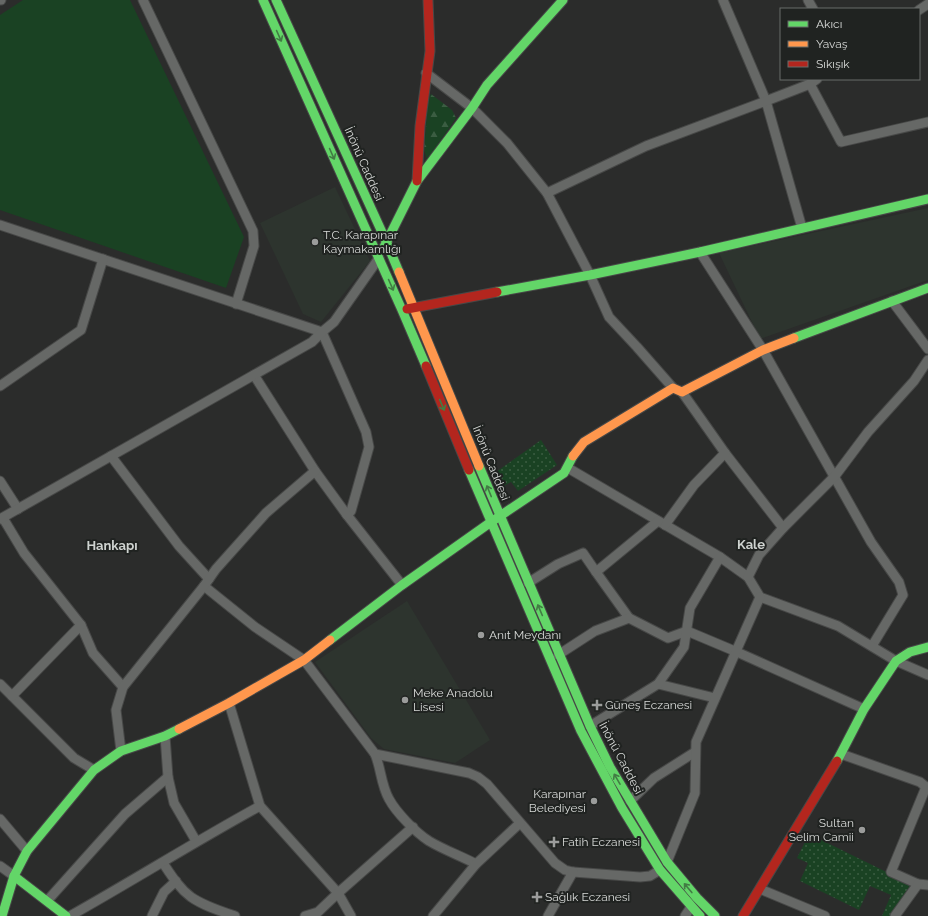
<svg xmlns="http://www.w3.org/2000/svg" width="928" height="916" font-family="Raleway,sans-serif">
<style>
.built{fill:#2d342e}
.forest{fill:url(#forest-firs)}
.park{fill:url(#park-dots)}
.pitch{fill:#1a4223}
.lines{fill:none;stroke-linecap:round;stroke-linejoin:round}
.street-casing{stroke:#474847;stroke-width:11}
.fast-casing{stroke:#474847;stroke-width:11}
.slow-casing{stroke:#474847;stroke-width:11}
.jam-casing{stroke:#474847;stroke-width:11}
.street{stroke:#666866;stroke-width:9}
.fast{stroke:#63d668;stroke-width:9}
.slow{stroke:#ff974d;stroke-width:9}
.jam{stroke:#b3261e;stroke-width:9}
.oneway{stroke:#427c44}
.poi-dot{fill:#9b9c9b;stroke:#202321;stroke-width:1.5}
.labels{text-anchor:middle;stroke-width:4;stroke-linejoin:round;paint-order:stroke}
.street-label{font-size:12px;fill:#d7d9d7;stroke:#202321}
.poi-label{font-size:12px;fill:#d7d9d7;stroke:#202321;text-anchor:start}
.neighbourhood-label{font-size:13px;font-weight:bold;fill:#cfd3d0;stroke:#202321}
</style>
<defs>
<pattern id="forest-firs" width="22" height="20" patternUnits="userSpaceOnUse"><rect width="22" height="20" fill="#1a4223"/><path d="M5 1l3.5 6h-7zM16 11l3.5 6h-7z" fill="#3b5d42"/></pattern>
<pattern id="park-dots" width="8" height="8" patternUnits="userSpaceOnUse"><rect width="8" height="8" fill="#1a4223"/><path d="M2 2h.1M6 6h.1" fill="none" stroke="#3b5d42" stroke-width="1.8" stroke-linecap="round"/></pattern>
</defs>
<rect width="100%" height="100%" fill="#2b2c2b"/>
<!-- built -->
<g class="built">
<polygon points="335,187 370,261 321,322 303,314 260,223"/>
<polygon points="928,208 928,280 760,339 719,253"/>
<polygon points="407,601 490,740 455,763 384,749 371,738 315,662"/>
</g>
<!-- forest -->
<polygon class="forest" points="431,94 452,110 456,118 435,149 427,159 424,150 428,101"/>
<!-- park -->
<g class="park">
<polygon points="541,440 557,465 518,491 511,482 502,487 496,472"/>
<polygon points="809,834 911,884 890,916 882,916 891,895 870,886 859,910 800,881 808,863 797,858"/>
</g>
<!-- pitch -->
<polygon class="pitch" points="23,0 130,0 244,237 226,288 0,210 0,15"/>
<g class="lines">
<!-- street casing -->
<g class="street-casing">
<g id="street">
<polyline points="0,0 1,0"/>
<polyline points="143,0 253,231 254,246 236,304"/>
<polyline points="723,0 766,101 802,228"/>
<polyline points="808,0 813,9"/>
<polyline points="919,10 928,4"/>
<polyline points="426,73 472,108 507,143 547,193 590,275 609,317 637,347 673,388"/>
<polyline points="810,84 841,142 928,122"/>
<polyline points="547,193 646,146 766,101 810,84 817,79"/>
<polyline points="0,225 322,332 366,432 369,447 351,511 347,515 402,585"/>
<polyline points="700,252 763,350 871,542 899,582 903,595 872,646"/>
<polyline points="892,301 928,349"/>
<polyline points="254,375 315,471 347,515"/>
<polyline points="0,386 81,330 103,259"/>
<polyline points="682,392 725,453 783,528"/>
<polyline points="111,456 179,546 209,579"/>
<polyline points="568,468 720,557 748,577 760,597 838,626 896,661 928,675"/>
<polyline points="0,481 18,509"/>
<polyline points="3,518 24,553 81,625 93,653 123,687"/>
<polyline points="0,519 312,342 322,332 334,322 379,258"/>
<polyline points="665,525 694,485 725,453"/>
<polyline points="596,572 629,618"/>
<polyline points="748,577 759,555 783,528 835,476 868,432 914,381 928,360"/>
<polyline points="528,583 558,564 583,553 596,572 658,521"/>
<polyline points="204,586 255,627 304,660 375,754 469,773 478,777 487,784 555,863 565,870 573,872 640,877 650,876 660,870"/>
<polyline points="558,655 595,631 629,618 668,638 687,631 737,652 864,709"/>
<polyline points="0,684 74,758 94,770"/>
<polyline points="658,684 715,698"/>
<polyline points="12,696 81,625"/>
<polyline points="229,703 260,806 338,893 351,916"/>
<polyline points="590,726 658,684 684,647 690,608 720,557"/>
<polyline points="165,736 168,777 174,803 196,841"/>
<polyline points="121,751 116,710 123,687 204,586 216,569 266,513 315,471"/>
<path d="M375 754C381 768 381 785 389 799 396 812 415 832 429 841 444 850 461 856 476 864"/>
<polyline points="841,754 920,782 926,787"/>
<polyline points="928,787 926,787 891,872 918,884 928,885"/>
<polyline points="630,801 654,778 695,752"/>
<polyline points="0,819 27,851"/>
<polyline points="667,862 695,793 696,742 760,597"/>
<path d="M163 863C171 875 179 888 191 897 204 906 220 911 235 916"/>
<polyline points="0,866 14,876"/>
<polyline points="760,889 825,916"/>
<polyline points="47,901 125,814 168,777"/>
<path d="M70 916C134 880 196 841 260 806"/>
<polyline points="152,916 164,892 176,881"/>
<polyline points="305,916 318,912 338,893 413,827"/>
<polyline points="433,916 476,864 520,823"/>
<polyline points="548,916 573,872"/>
<polyline points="685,916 691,907"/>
<polyline points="895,916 918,884"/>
</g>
</g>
<!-- fast casing -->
<g class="fast-casing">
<g id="fast">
<polyline points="263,0 402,310 426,366"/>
<polyline points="276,0 386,241 399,272"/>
<polyline points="384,247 417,181 472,108 487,85 563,0"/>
<polyline points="497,292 590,275 700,252 928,199"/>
<polyline points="794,338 928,288"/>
<polyline points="479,466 590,726 610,767 667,862 697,898 715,916"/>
<polyline points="469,470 581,731 622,808 660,870 700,916"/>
<polyline points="330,640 402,585 491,522 564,473 573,456"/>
<polyline points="837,761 864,709 896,661 910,652 928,647"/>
<polyline points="14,876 66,916"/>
<polyline points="2,916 14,876 27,851 94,770 121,751 165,736 179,729"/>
</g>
</g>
<!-- slow casing -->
<g class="slow-casing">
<g id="slow">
<polyline points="399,272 479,466"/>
<polyline points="573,456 584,442 673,388 682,392 763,350 794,338"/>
<polyline points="179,729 229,703 304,660 330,640"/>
</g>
</g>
<!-- jam casing -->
<g class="jam-casing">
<g id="jam">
<polyline points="417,181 420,126 430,51 428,0"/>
<polyline points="407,309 497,292"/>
<polyline points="426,366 469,470"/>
<polyline points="743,916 837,761"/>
</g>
</g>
<!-- street -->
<use href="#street" class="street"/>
<!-- fast -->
<use href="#fast" class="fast"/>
<!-- slow -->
<use href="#slow" class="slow"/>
<!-- jam -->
<use href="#jam" class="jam"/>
</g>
<!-- one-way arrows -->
<defs><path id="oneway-shaft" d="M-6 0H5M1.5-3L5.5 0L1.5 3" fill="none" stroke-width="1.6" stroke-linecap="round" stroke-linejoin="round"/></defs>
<g class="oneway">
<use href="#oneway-shaft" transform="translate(279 36) rotate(66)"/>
<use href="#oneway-shaft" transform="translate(332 154) rotate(66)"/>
<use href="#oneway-shaft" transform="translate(391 285) rotate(66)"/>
<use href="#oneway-shaft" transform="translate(442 405) rotate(67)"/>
<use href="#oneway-shaft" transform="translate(489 491) rotate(-112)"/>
<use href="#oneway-shaft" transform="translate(540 610) rotate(-113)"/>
<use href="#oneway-shaft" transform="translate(617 779) rotate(-120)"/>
<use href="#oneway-shaft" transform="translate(688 888) rotate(-130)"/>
</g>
<!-- markers -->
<g class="poi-dot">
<circle cx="315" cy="242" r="4"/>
<circle cx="481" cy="635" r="4"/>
<circle cx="405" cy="700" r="4"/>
<path d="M595 699h4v4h4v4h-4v4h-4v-4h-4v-4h4z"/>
<circle cx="594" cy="801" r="4"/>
<circle cx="862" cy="830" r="4"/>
<path d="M552 836h4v4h4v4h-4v4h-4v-4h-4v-4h4z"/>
<path d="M535 891h4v4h4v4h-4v4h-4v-4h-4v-4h4z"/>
</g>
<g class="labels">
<!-- street labels -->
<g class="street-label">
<text transform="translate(364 164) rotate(66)" y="4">İnönü Caddesi</text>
<text transform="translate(491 463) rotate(68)" y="4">İnönü Caddesi</text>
<text transform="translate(621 758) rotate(62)" y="4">İnönü Caddesi</text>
</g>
<!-- poi labels -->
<g class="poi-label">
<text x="323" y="239">T.C. Karapınar<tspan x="323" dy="14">Kaymakamlığı</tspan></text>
<text x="489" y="639">Anıt Meydanı</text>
<text x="413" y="697">Meke Anadolu<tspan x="413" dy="14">Lisesi</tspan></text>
<text x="605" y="709">Güneş Eczanesi</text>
<text x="586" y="798" text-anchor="end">Karapınar<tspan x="586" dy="14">Belediyesi</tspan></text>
<text x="854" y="827" text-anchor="end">Sultan<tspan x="854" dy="14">Selim Camii</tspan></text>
<text x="562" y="846">Fatih Eczanesi</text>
<text x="545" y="901">Sağlık Eczanesi</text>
</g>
<!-- neighbourhood labels -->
<g class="neighbourhood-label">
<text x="751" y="549">Kale</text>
<text x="112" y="550">Hankapı</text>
</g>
</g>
<!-- legend -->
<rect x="780" y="8" width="140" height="72" fill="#202321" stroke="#696c6a"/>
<rect x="788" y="21" width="20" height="6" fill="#63d668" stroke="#696c6a"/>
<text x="816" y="28" font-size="12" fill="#d7d9d7">Akıcı</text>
<rect x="788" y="41" width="20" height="6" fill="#ff974d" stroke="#696c6a"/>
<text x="816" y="48" font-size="12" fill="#d7d9d7">Yavaş</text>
<rect x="788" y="61" width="20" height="6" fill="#b3261e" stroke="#696c6a"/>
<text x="816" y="68" font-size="12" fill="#d7d9d7">Sıkışık</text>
</svg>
